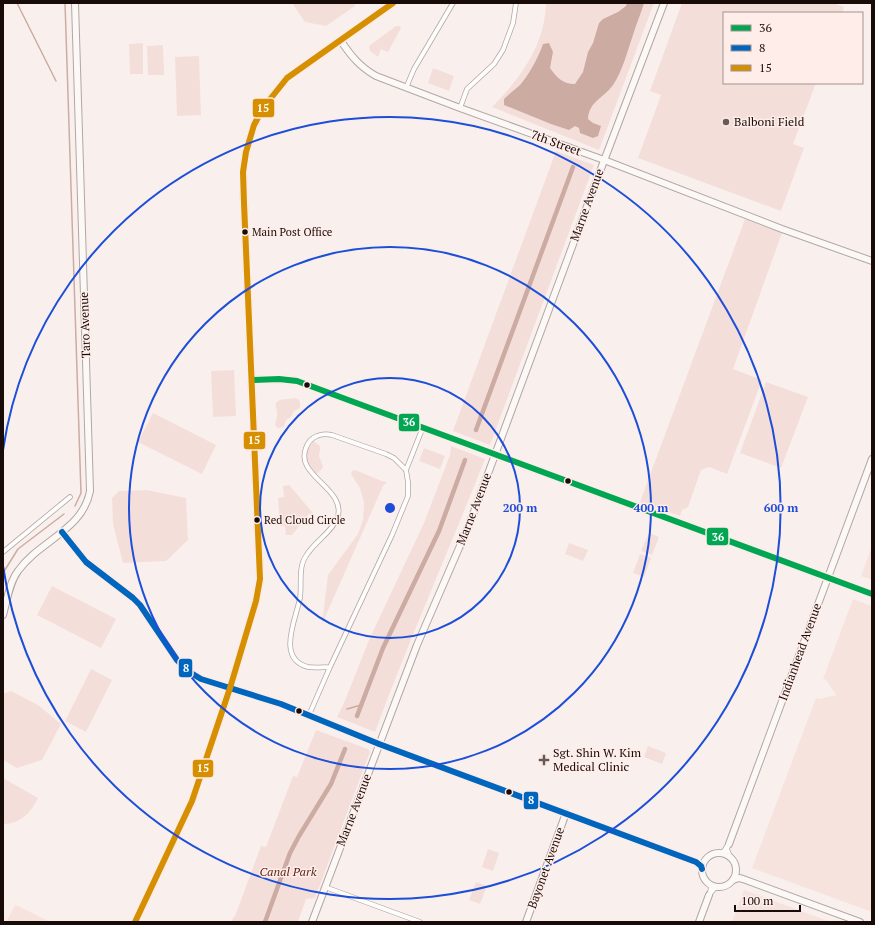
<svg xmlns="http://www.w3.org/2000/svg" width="875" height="925" font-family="'PT Serif',serif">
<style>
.built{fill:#f6e3de}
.green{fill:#f4deda}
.water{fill:#ccaba3}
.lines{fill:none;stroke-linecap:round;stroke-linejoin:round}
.stream{stroke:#ccaba3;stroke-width:1.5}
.canal{stroke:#ccaba3;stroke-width:4.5}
.street-casing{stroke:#b2a7a5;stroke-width:5.5}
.secondary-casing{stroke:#b2a7a5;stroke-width:8}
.street{stroke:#fefdfc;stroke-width:4}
.secondary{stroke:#fbf8f6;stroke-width:6}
.bus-1-casing{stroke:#feede9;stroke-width:9}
.bus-2-casing{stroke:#feede9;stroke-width:9}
.bus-3-casing{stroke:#feede9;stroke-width:9}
.bus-1{stroke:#00a651;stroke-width:6}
.bus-2{stroke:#0065bd;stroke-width:6}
.bus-3{stroke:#d68f01;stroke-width:6}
.ring{fill:none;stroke:#1d4ed8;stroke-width:2}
.poi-dot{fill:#675b58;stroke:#feede9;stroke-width:1.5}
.bus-dot{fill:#180b08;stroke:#feede9;stroke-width:1.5}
.labels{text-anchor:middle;stroke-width:3;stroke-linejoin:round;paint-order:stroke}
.bus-label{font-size:11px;fill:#180b08;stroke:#feede9;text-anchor:start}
.poi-label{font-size:12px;fill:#180b08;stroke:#feede9;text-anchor:start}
.street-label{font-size:12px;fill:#180b08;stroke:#feede9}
.park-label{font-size:12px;font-style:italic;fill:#5d2519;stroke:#feede9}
.centre{fill:#1d4ed8;stroke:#feede9;stroke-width:2}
.ring-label{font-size:12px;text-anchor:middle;font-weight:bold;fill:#1d4ed8;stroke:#feede9;stroke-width:3;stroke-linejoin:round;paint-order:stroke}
.line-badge{stroke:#feede9;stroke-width:1.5}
.badge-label{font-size:11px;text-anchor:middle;font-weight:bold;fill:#fff}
</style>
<rect width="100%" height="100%" fill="#f9f0ee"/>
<!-- built -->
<g class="built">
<polygon points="872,546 872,580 861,576"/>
<polygon points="853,599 872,606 872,912 752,868 816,698 819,699 836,695 826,680 823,679"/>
<polygon points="744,890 831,922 732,922"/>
<polygon points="15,905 18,906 50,922 6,922"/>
</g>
<!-- green -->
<g class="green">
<polygon points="292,3 354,3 355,6 326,26 305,22"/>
<path d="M546 3H654L599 150 492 107C520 79 545 45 546 3Z"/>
<polygon points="682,3 833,3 844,7 842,13 724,13 724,83 816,83 793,144 804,148 781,211 638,158 661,95 650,91"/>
<polygon points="396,26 400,26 401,28 388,52 381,49 378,57 370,51 369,46"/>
<polygon points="143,43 143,74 130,74 129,44"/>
<polygon points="163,45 164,75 148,75 147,46"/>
<polygon points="199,56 201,115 177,116 175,57"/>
<polygon points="433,68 454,76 449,91 428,83"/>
<polygon points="556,151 594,165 490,445 453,431 454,428"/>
<polygon points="745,219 782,233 733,369 762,380 727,474 709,467 701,470 688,507 682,510 680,516 640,502"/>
<polygon points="234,370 236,416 213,417 211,371"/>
<polygon points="766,382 808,397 781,468 740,453"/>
<path d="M294 398 298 399 300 402V408L294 411 291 417 286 420 284 427 278 428 275 425C276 421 277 418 277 415 278 411 273 404 278 401 282 398 289 400 294 398Z"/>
<polygon points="153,413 216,445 202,474 138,442"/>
<polygon points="311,439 320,446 320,450 319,456 323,466 322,469 314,476 308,469 305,450"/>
<path d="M451 446 485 459C449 550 409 640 375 732L337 717 344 703 369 640 424 523 450 455Z"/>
<polygon points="424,448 445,456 440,469 419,461"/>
<polygon points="355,470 382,481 387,482 383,486 322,624 328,575 358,534 363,520 364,503 362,495 360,488 351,474 352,471"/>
<polygon points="289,485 313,513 309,514 292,535 286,535 285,526 280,526 278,498 284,497 283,486"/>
<polygon points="147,490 186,498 188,540 166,561 123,563 113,524 112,498 119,491"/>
<polygon points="649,533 659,537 652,555 641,551"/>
<polygon points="569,543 588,550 583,561 565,554"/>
<polygon points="640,554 651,558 644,577 633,573"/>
<polygon points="52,586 116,619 101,648 37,615"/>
<polygon points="91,669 112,680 86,732 65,721"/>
<polygon points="11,691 38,705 61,724 42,760 17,768 3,760 3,694"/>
<polygon points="316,730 368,749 370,752 315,898 306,899 298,922 226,922 231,921 235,916 261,846 266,847 293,776 297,777"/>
<polygon points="648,746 666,753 662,764 644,757"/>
<path d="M3 778 38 798C31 812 21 824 3 824Z"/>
<polygon points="488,849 499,853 493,871 482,867"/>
<polygon points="476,882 487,886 480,904 469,900"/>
</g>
<!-- water -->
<path class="water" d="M627 3H644C641 14 636 24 633 35 627 52 623 70 613 85 604 98 589 101 588 119L593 123 601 126 598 136 593 138 580 133 579 128 575 126 569 130 551 124 504 105V99C509 94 514 90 519 86 528 77 539 56 543 44L549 43 553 52 550 68C557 78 563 84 575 84L583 72 588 52 593 43 599 23 603 19 618 12 626 6Z"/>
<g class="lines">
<!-- stream -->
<g class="stream">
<polyline points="17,3 56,81"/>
<polyline points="65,3 81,493 75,506"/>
<polyline points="3,573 18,549 64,514"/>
<polyline points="347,709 361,705"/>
</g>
<!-- canal -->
<g class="canal">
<polyline points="476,430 573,167"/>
<polyline points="357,716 383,648 439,531 465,460"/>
<polyline points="265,922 290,853 299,836 331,784 345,749"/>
</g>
<!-- street casing -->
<g class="street-casing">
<g id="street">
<polyline points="406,88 414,69 453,3"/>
<polyline points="460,108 467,89 494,64 503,50 513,23 516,3"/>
<polyline points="406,470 423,427"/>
<polyline points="3,552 70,497"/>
<path d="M309 715 330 667 392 535 408 496V482L406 470 394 458 386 454 332 435C327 434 322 434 317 436 306 440 301 456 307 466 316 483 346 496 337 519 330 534 314 542 306 556 298 567 302 585 300 598 296 619 276 659 308 667 315 668 323 667 330 667"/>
<polyline points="729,844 727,849 730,857"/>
<polyline points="721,853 724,851 727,846"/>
<polyline points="709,883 711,887 710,893"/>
<polyline points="325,887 420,922"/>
<polyline points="709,895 714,889 718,887"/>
</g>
</g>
<!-- secondary casing -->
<g class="secondary-casing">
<g id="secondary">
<path d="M341 41C351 56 360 67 376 76L460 108 604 160 782 229 872 261"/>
<polyline points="252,380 279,379 297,381 872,594"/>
<polyline points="62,532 86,562 133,598 140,605 177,660 191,673 201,679 281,704 379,744 696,862 701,866 702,869"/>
<path d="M3 615C7 601 9 583 18 571 39 541 83 530 90 491L75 3"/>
<polyline points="729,844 872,459"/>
<circle cx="719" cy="870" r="17"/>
<polyline points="733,880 739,878 743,879 860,922"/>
<polyline points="135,922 192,801 230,688 256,601 260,579 244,203 243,172 246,152 254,125 263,108 287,78 393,3"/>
<polyline points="312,922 417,645 469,525 602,166 664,3"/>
<polyline points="526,922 566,813"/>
<polyline points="699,922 709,895"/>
</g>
</g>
<!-- street -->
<use href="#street" class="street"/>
<!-- secondary -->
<use href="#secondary" class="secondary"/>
<!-- bus-1 casing -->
<g class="bus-1-casing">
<polyline id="bus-1" points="252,380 279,379 297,381 872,594"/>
</g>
<!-- bus-2 casing -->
<g class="bus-2-casing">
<polyline id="bus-2" points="62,532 86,562 133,598 140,605 177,660 191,673 201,679 281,704 379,744 696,862 701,866 702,869"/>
</g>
<!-- bus-3 casing -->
<g class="bus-3-casing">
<polyline id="bus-3" points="135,922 192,801 230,688 256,601 260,579 244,203 243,172 246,152 254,125 263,108 287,78 393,3"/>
</g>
<!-- bus-1 -->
<use href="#bus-1" class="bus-1"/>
<!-- bus-2 -->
<use href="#bus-2" class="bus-2"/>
<!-- bus-3 -->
<use href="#bus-3" class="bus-3"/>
</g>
<!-- distance rings -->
<g class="ring">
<circle cx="390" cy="508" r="130"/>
<circle cx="390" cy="508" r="261"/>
<path d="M3 450A391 391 0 1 1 3 566"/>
</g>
<!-- markers -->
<g class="poi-dot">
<circle cx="726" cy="122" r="4"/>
<path d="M542 754h4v4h4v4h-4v4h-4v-4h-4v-4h4z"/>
</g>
<g class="bus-dot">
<circle cx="245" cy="232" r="3.5"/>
<circle cx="307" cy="385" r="3.5"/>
<circle cx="568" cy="481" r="3.5"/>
<circle cx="257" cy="520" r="3.5"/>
<circle cx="299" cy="711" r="3.5"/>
<circle cx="509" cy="792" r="3.5"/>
</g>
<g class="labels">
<!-- bus labels -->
<g class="bus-label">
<text x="252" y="236">Main Post Office</text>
<text x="264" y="524">Red Cloud Circle</text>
</g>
<!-- poi labels -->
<g class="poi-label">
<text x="734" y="126">Balboni Field</text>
<text x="553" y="757">Sgt. Shin W. Kim<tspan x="553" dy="14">Medical Clinic</tspan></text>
</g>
<!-- street labels -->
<g class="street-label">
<text transform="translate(556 143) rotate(20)" y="4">7th Street</text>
<text transform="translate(587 205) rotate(-70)" y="4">Marne Avenue</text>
<text transform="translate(85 325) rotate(-92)" y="4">Taro Avenue</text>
<text transform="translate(474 509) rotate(-69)" y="4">Marne Avenue</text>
<text transform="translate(800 652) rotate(-70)" y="4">Indianhead Avenue</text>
<text transform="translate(354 810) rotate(-69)" y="4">Marne Avenue</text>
<text transform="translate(546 868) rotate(-70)" y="4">Bayonet Avenue</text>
</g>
<!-- park labels -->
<g class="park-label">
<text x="288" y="876">Canal Park</text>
</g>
</g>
<circle cx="390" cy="508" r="6" class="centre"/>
<g class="ring-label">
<text x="520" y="512">200 m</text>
<text x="651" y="512">400 m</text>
<text x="781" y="512">600 m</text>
</g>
<g class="line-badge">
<rect x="252" y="98" width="23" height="20" rx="4" fill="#d68f01"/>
<rect x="398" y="413" width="22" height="19" rx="4" fill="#00a651"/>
<rect x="243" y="431" width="23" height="19" rx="4" fill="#d68f01"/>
<rect x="706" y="527" width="23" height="19" rx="4" fill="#00a651"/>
<rect x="178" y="658" width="15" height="20" rx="4" fill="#0065bd"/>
<rect x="192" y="759" width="22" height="19" rx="4" fill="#d68f01"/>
<rect x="523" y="791" width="16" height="19" rx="4" fill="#0065bd"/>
</g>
<g class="badge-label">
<text x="263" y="112">15</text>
<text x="409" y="426">36</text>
<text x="254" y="444">15</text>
<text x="718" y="541">36</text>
<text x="186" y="672">8</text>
<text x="203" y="772">15</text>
<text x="531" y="804">8</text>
</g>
<!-- border -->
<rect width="875" height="925" fill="none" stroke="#180b08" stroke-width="8"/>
<!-- legend -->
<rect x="723" y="12" width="140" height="72" fill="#feede9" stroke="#a2938f"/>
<rect x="731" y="25" width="20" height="6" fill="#00a651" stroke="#a2938f"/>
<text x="759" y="32" font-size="12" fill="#180b08">36</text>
<rect x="731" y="45" width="20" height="6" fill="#0065bd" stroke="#a2938f"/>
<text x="759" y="52" font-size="12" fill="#180b08">8</text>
<rect x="731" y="65" width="20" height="6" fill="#d68f01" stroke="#a2938f"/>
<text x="759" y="72" font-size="12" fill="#180b08">15</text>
<!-- scale -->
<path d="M735 905v6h65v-6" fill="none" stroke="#180b08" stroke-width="2"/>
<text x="741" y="905" font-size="12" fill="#180b08" stroke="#feede9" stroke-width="3" paint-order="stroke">100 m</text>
</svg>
